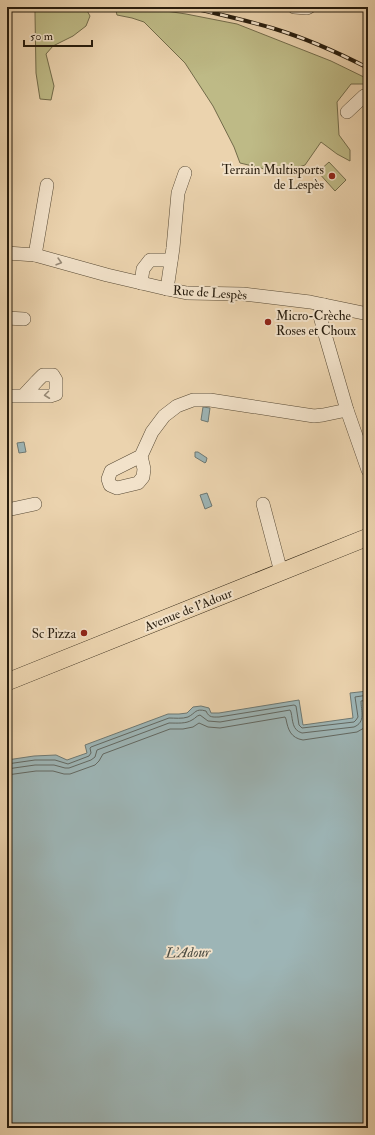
<svg xmlns="http://www.w3.org/2000/svg" width="375" height="1135" font-family="'IM FELL Double Pica',serif">
<style>
.green{fill:#beba86;stroke:#726b4a}
.water{fill:#9db5b6;stroke:#6e7872}
.lines{fill:none;stroke-linecap:round;stroke-linejoin:round}
.shore{stroke:#626862;stroke-width:1}
.minor-casing{stroke:#584a35;stroke-width:14}
.major-casing{stroke:#271c0d;stroke-width:18}
.minor{stroke:#f2e2ca;stroke-width:13}
.major{stroke:#ebd3ae;stroke-width:17}
.rail-casing{stroke:#271c0d;stroke-width:4}
.rail{stroke:#f2e2ca;stroke-width:2.5;stroke-dasharray:8;stroke-linecap:butt}
.oneway{stroke:#978975}
.poi-dot{fill:#8f2418;stroke:#f2e2ca;stroke-width:1.5}
.labels{text-anchor:middle;stroke-width:4;stroke-linejoin:round;paint-order:stroke}
.poi-label{font-size:13px;fill:#271c0d;stroke:#f2e2ca;text-anchor:end}
.street-label{font-size:13px;fill:#271c0d;stroke:#f2e2ca}
.water-label{font-size:14px;font-style:italic;fill:#4a4a40;stroke:#f2e2ca}
</style>
<rect width="100%" height="100%" fill="#ebd3ae"/>
<filter id="stains"><feTurbulence type="fractalNoise" baseFrequency=".005" numOctaves="4"/><feColorMatrix values="0 0 0 0 .2 0 0 0 0 .09 0 0 0 0 .02 0 0 0 .5 -.17"/></filter>
<radialGradient id="worn" r=".72"><stop offset=".6" stop-color="#630" stop-opacity="0"/><stop offset="1" stop-color="#630" stop-opacity=".3"/></radialGradient>
<!-- green -->
<g class="green">
<polygon points="35,7 85,7 90,16 86,26 73,36 53,46 46,54 54,86 51,100 40,99 36,73 35,14"/>
<polygon points="115,7 139,7 186,14 237,24 331,61 368,79 368,86 364,84 351,84 337,102 339,135 350,150 350,161 337,154 321,142 305,165 277,174 261,168 240,163 234,147 213,106 185,63 144,22 132,18 117,15"/>
<polygon points="329,162 346,180 335,191 318,172"/>
</g>
<!-- water -->
<g class="water">
<polygon points="203,407 210,408 208,422 201,420"/>
<polygon points="24,442 26,452 19,453 17,443"/>
<polygon points="195,452 198,452 207,458 206,462 205,463 195,457"/>
<polygon points="207,493 212,506 205,509 200,495"/>
<polygon points="368,691 368,1128 7,1128 7,760 34,756 56,755 67,760 87,753 85,745 168,714 179,714 187,713 193,707 201,706 209,708 211,713 219,713 299,700 303,725 353,718 350,693"/>
</g>
<g class="lines">
<!-- shore -->
<g class="shore">
<path d="M7 764 35 760H55L68 764 89 756 91 753 90 748 91 747 169 718C175 718 182 719 188 717 196 713 195 708 206 711 209 718 213 717 219 717L294 705 296 706 299 725 302 728 354 722 356 720 358 717 355 697 368 695"/>
<path d="M7 769 35 765H54L65 768H69L91 760 95 757 97 750 169 723C177 723 186 724 192 720 196 718 196 716 200 715L208 721 220 722 290 710 291 712C293 721 292 730 302 733L354 727C366 722 361 711 361 701L368 700"/>
<path d="M7 775 36 771H53L64 774H70L95 765 99 761 103 754 170 729H183L193 727 199 723 208 727 220 728 285 717 286 719C288 730 291 738 303 740L357 732 364 728 368 721"/>
</g>
<!-- minor casing -->
<g class="minor-casing">
<g id="minor">
<polyline points="294,7 307,8 309,7"/>
<polyline points="347,112 364,96 368,97"/>
<polyline points="7,253 35,255 107,275 167,289 187,293 243,294 310,302 368,314"/>
<polyline points="35,255 47,185"/>
<polyline points="141,283 143,269 150,260 171,260"/>
<polyline points="167,289 173,248 178,193 185,173"/>
<polyline points="324,305 321,309 320,316 324,331 347,410 368,470"/>
<polyline points="7,318 24,319"/>
<polyline points="7,396 50,396 56,394 56,380 53,375 43,375 37,381 23,396"/>
<polyline points="141,456 144,469 143,477 138,483 117,488 110,485 108,479 111,471 141,456 152,432 164,416 177,406 193,400 210,400 314,416 323,415 347,410"/>
<polyline points="263,504 281,572"/>
<polyline points="7,510 35,504"/>
</g>
</g>
<!-- major casing -->
<g class="major-casing">
<polyline id="major" points="7,682 368,537"/>
</g>
<!-- minor -->
<use href="#minor" class="minor"/>
<!-- major -->
<use href="#major" class="major"/>
<!-- rail casing -->
<g class="rail-casing">
<path id="rail" d="M189 7C217 14 245 20 272 28 305 38 337 52 368 68"/>
</g>
<!-- rail -->
<use href="#rail" class="rail"/>
</g>
<!-- one-way arrows -->
<defs><path id="oneway-chevron" d="M-2-3.5L2.5 0L-2 3.5" fill="none" stroke-width="1.6" stroke-linecap="round" stroke-linejoin="round"/></defs>
<g class="oneway">
<use href="#oneway-chevron" transform="translate(59 262) rotate(16)"/>
<use href="#oneway-chevron" transform="translate(47 395) rotate(173)"/>
</g>
<!-- markers -->
<g class="poi-dot">
<circle cx="332" cy="176" r="4"/>
<circle cx="268" cy="322" r="4"/>
<circle cx="84" cy="633" r="4"/>
</g>
<g class="labels">
<!-- poi labels -->
<g class="poi-label">
<text x="324" y="174">Terrain Multisports<tspan x="324" dy="15">de Lespès</tspan></text>
<text x="276" y="320" text-anchor="start">Micro-Crèche<tspan x="276" dy="15">Roses et Choux</tspan></text>
<text x="76" y="638">Sc Pizza</text>
</g>
<!-- street labels -->
<g class="street-label">
<text transform="translate(210 292) rotate(4)" y="5">Rue de Lespès</text>
<text transform="translate(188 609) rotate(-22)" y="5">Avenue de l'Adour</text>
</g>
<!-- water labels -->
<g class="water-label">
<text transform="translate(188 952) rotate(-1)" y="5">L'Adour</text>
</g>
</g>
<!-- margin -->
<rect width="375" height="1135" fill="none" stroke="#ebd3ae" stroke-width="24"/>
<rect x="8" y="8" width="359" height="1119" fill="none" stroke="#271c0d" stroke-width="2"/>
<rect x="12" y="12" width="351" height="1111" fill="none" stroke="#271c0d"/>
<!-- scale -->
<path d="M24 40v6h68v-6" fill="none" stroke="#271c0d" stroke-width="2"/>
<text x="30" y="40" font-size="12" fill="#271c0d" stroke="#f2e2ca" stroke-width="3" paint-order="stroke">50 m</text>
<rect width="100%" height="100%" filter="url(#stains)"/>
<rect width="100%" height="100%" fill="url(#worn)"/>
</svg>
